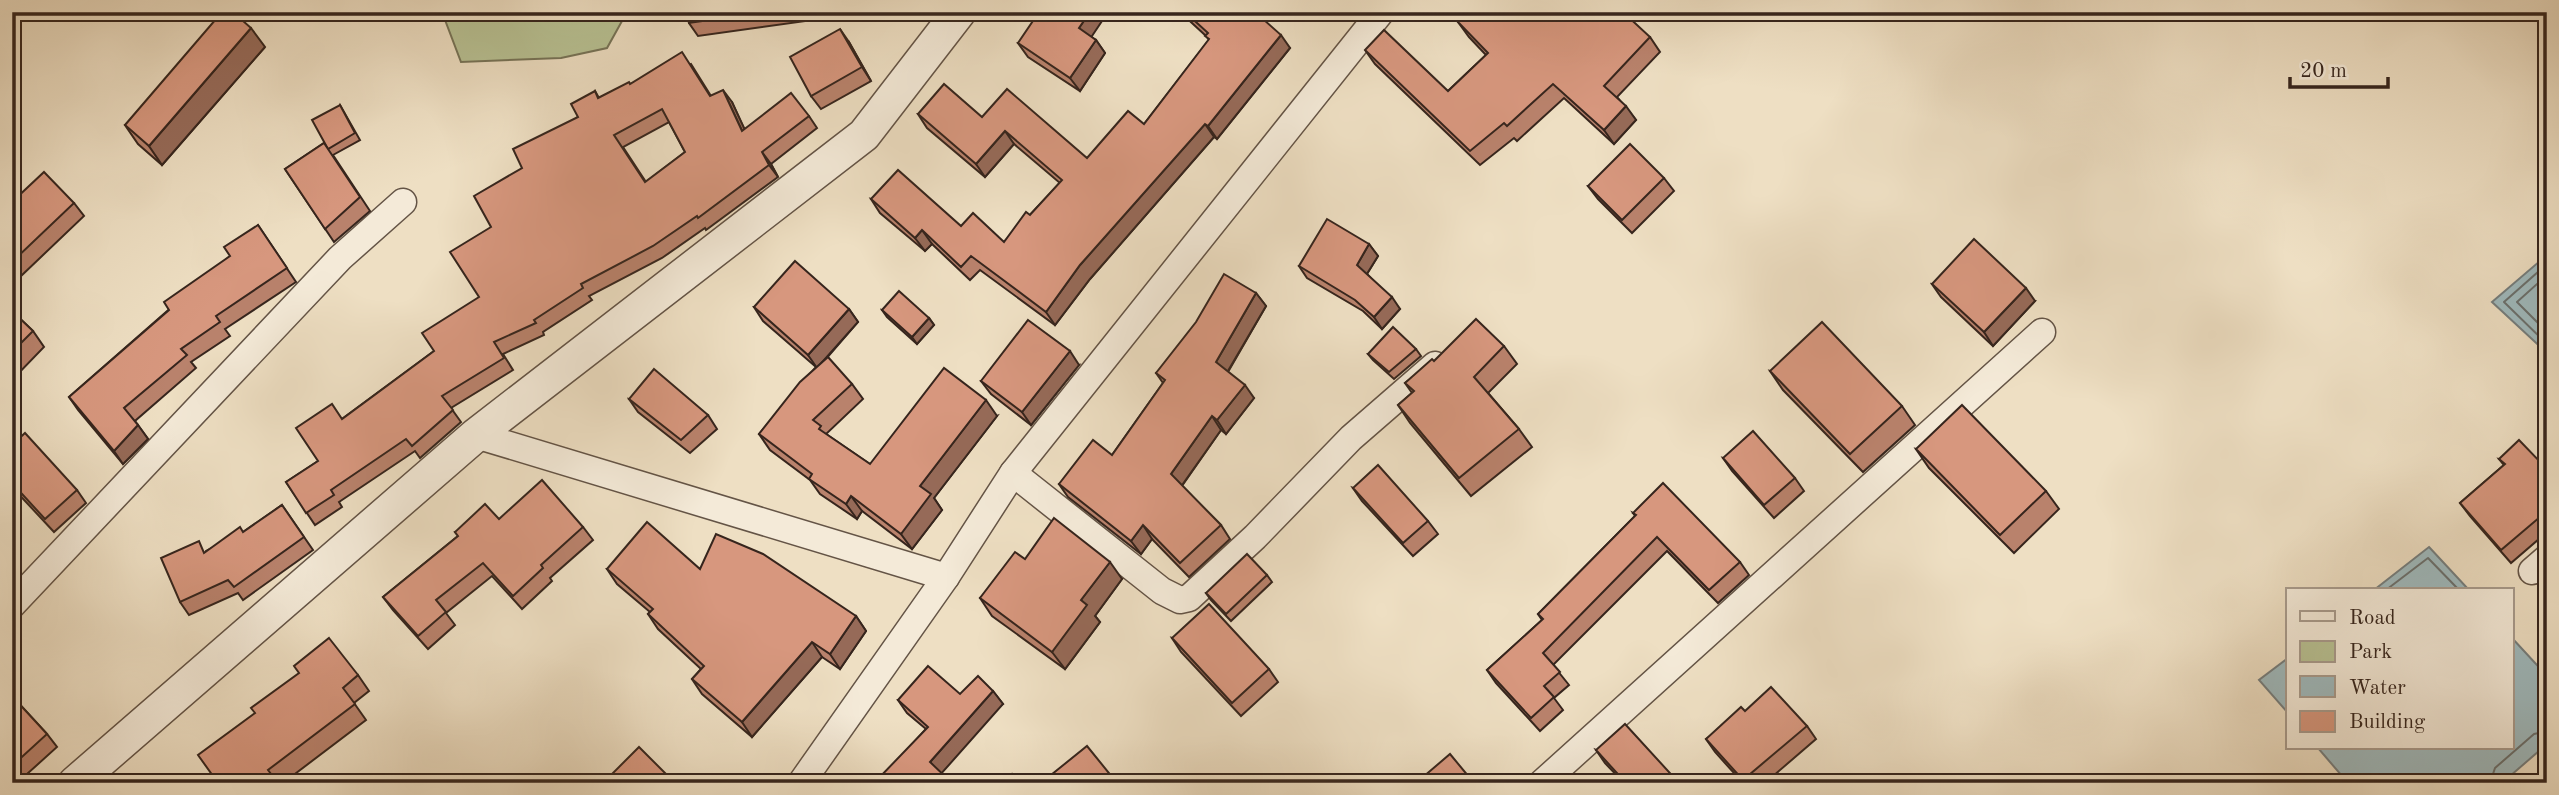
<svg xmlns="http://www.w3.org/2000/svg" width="2559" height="795" font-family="'Old Standard TT',serif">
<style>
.green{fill:#b8c294;stroke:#777458;stroke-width:2}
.water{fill:#9fbabe;stroke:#757e7e;stroke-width:2}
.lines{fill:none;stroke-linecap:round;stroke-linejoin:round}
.shore{stroke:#6a706e;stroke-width:2}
.minor-casing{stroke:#645446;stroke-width:29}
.tertiary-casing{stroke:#645446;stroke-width:36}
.minor{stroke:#f4ead8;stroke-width:26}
.tertiary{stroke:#f4ead8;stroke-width:33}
.wall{fill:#b9826c;stroke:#36251d;stroke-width:2;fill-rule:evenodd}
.shaded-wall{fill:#966a58;stroke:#36251d;stroke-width:2}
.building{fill:#d7977e;stroke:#36251d;stroke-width:2;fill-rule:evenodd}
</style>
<rect width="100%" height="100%" fill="#eedfc3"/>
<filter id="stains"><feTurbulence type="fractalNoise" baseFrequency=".00286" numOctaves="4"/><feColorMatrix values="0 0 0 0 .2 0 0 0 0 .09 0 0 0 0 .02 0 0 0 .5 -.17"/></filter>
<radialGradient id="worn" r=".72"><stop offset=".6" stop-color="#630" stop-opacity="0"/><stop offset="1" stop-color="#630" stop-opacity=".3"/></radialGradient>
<!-- green -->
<polygon class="green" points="442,12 627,12 607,48 561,58 461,62"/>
<!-- water -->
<g class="water">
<polygon points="2547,255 2547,353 2492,302"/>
<polygon points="2429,547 2469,590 2374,590"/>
<polygon points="2512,638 2547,676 2547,744 2502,783 2348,783 2318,748 2512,748"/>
<polygon points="2288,658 2288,713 2259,680"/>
</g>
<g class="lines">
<!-- shore -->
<g class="shore">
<polyline points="2547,264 2504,302 2547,344"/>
<polyline points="2547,275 2517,302 2547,332"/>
<polyline points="2386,590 2428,558 2459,590"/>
<polyline points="2490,783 2495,768 2534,734 2547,731"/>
</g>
<!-- minor casing -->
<g class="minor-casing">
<g id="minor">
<polyline points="476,435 946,577"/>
<polyline points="1013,473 1162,591 1180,600 1189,598 1255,537 1351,438 1435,365"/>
<polyline points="2532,571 2547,558"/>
<polyline points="12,605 340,258 403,202"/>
<polyline points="801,783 946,577 1013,473 1381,12"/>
<polyline points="1542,783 2042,332"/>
</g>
</g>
<!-- tertiary casing -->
<g class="tertiary-casing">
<polyline id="tertiary" points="75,783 476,435 864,135 959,12"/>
</g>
<!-- minor -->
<use href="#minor" class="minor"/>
<!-- tertiary -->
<use href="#tertiary" class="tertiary"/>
</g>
<!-- wall -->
<g class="wall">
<polygon points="687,12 805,12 806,21 698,36 689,23"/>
<polygon points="1180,12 1255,12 1290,48 1217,139 1214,137 1090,279 1055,325 980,270 970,280 932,244 925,251 880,213 871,199 961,226 1004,242 1060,183 1014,144 985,177 927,128 918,114 982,117 1087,158 1144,124 1209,40 1206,36"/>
<polygon points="1458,22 1650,37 1660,52 1617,97 1636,120 1614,144 1564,98 1517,141 1514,138 1480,165 1375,64 1365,50 1448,91 1486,55 1469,37"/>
<polygon points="1091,37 1096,40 1105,53 1080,91 1028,57 1018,43"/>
<polygon points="849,42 871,81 821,109 811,96"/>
<polygon points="265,47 162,165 138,144 125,125"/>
<path d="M691 64 711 96 732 102 744 129 809 116 817 128 771 164 778 177 706 230 705 228 662 258 589 296 592 300 543 332 544 335 503 354 513 370 451 408 461 422 420 458 415 451 339 502 342 507 315 525 286 482 318 461 342 419 434 351 479 297 491 227 522 168 578 117 595 91 599 98 630 84ZM669 122 685 152 646 182 623 147Z"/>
<polygon points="340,105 360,140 333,155 370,211 334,242 285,169 324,143"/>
<polygon points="1664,178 1674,191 1632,233 1598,199 1588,186"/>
<polygon points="12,202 74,203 84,216 21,276 12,267"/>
<polygon points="258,225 296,282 225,329 230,336 191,362 196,368 135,421 148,439 123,464 78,410 69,397 230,256"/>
<polygon points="1369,244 1378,256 1367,274 1400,309 1382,329 1363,311 1307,278 1299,266"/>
<polygon points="1932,284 2035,301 1993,346 1941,297"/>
<polygon points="1256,293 1266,306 1228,372 1254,398 1226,434 1221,430 1182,486 1221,525 1230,539 1189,577 1152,539 1141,554 1068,497 1059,484 1112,455 1163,383 1156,373"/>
<polygon points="754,307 849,309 858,322 825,360 852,384 863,399 826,434 870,464 997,416 934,498 942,510 912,549 862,511 857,519 820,494 810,480 770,450 759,434 816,367 763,321"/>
<polygon points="882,310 929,318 934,325 917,344 887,317"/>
<polygon points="12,311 33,331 44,347 12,380"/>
<polygon points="1504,346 1517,364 1488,393 1519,429 1532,447 1471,496 1410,423 1398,405 1412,393 1405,383 1434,361"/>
<polygon points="1416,349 1421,356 1394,379 1373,360 1368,354"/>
<polygon points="1079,365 1031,425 991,394 981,381"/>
<polygon points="1770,371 1902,406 1915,425 1863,472 1783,390"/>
<polygon points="629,399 708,415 717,429 690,453 638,412"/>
<polygon points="12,445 77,490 86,503 54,532 12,487"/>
<polygon points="1916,449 2046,491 2059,509 2014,553 1929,468"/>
<polygon points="1723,458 1795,478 1804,491 1774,518 1732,471"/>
<polygon points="2499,459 2547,469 2547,532 2511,563 2470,516 2460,503 2504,465"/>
<polygon points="1353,488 1428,521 1438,534 1413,556 1362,501"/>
<polygon points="282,505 313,550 243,600 238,593 189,615 180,602 206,551 243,532"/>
<polygon points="1633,513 1740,562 1749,575 1718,603 1667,551 1553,665 1569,685 1554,698 1563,710 1540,731 1496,683 1487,670 1542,620 1538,614 1635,516"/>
<polygon points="499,519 583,527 593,540 550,578 552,581 522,609 492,576 446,613 455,625 428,649 393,610 383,597 458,536 455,532"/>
<polygon points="1025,559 1122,579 1095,616 1100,622 1065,669 992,616 980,598"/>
<polygon points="607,569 700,569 856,616 866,631 840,669 822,657 752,737 702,694 692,679 701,669 658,629 648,614 650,612 617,584"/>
<polygon points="1267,575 1272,582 1231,621 1211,600 1206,593"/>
<polygon points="1172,638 1269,669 1278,682 1241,716 1181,652"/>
<polygon points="358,675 369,691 354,703 366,720 283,783 218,783"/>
<polygon points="993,691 1003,704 877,783 926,729 907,713 898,700"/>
<polygon points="12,696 47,734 57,747 17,783 12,783"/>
<polygon points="1745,711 1807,726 1816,739 1765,783 1743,783 1715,752 1706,739"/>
<polygon points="1596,750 1679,783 1624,783 1605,763"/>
</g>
<!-- shaded-wall -->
<g class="shaded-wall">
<polygon points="800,12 805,12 806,21"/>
<polygon points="1090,12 1108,12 1088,42 1079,28"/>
<polygon points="251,28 265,47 162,165 149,146"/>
<polygon points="840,29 849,42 871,81 862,67"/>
<polygon points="1281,35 1290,48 1217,139 1208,126"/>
<polygon points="1096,40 1105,53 1080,91 1070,78"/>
<polygon points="723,90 732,102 751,143 742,131"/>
<polygon points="1626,106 1636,120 1614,144 1604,130"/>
<polygon points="1205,124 1214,137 1090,279 1055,325 1046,312 1080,265"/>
<polygon points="1005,131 1014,144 985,177 976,164"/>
<polygon points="762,152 771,164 778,177 769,165"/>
<polygon points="922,230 932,244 925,251 915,238"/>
<polygon points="1369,244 1378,256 1365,277 1357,265"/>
<polygon points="2026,288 2035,301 1993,346 1984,332"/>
<polygon points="1256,293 1266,306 1225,376 1216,362"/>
<polygon points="1392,297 1400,309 1382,329 1374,317"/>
<polygon points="849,309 858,322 817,368 808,355"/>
<polygon points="929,318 934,325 917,344 912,337"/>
<polygon points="1070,351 1079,365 1031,425 1022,412"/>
<polygon points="1245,385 1254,398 1226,434 1217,420"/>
<polygon points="986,400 997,416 934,498 942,510 912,549 901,534 920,486"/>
<polygon points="1212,416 1221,430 1180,488 1171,474"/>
<polygon points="138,425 148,439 123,464 114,451"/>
<polygon points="851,496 862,511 857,519 846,504"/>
<polygon points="1143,525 1152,539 1141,554 1131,541"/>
<polygon points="1110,562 1122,579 1095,616 1100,622 1065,669 1052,652 1081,600"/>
<polygon points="856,616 866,631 840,669 830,654"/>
<polygon points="812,642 822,657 752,737 742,722"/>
<polygon points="993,691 1003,704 940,775 930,762"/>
</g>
<!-- building -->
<g class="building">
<polygon points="222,12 233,12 251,28 149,146 125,125"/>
<polygon points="687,12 767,12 689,23"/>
<polygon points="1039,12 1090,12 1079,28 1096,40 1070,78 1018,43"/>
<polygon points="1185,12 1255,12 1281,35 1208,126 1205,124 1080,265 1046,312 971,256 961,267 922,230 915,238 871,199 898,170 961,226 973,213 1004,242 1026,212 1030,215 1062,180 1005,131 976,164 918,114 944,84 982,117 1007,89 1087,158 1128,111 1144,124 1209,39 1205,36 1208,33"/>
<polygon points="1469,12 1623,12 1650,37 1604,86 1626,106 1604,130 1553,84 1507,126 1504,123 1470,151 1365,50 1384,30 1448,91 1488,53 1458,22"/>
<polygon points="840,29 862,67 811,96 790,57"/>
<path d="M682 52 710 96 723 90 742 131 791 93 809 116 762 152 769 165 698 218 697 216 653 246 581 284 583 288 534 320 536 323 494 342 504 358 442 396 453 410 412 446 406 439 331 490 334 495 306 513 286 482 318 461 296 428 332 404 342 419 434 351 422 333 479 297 450 252 491 227 474 196 522 168 513 149 578 117 571 104 595 91 598 98 629 82 630 84ZM662 109 685 152 645 182 614 135Z"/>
<polygon points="340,105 355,133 328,149 312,120"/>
<polygon points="324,143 360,197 325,229 285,169"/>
<polygon points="1630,144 1664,178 1622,220 1588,186"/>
<polygon points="44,172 74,203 12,262 12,202"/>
<polygon points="1327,219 1369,244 1357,265 1392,297 1374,317 1355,300 1299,266"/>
<polygon points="258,225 287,268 216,316 220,322 181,349 187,355 124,408 138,425 114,451 69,397 169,310 164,302 230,256 224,247"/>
<polygon points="1974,239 2026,288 1984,332 1932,284"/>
<polygon points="795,261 849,309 808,355 754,307"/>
<polygon points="1224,274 1256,293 1216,362 1245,385 1217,420 1212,416 1171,474 1221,525 1180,563 1143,525 1131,541 1059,484 1093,440 1112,455 1165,380 1156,373 1196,322"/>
<polygon points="899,291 929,318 912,337 882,310"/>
<polygon points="12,311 33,331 12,352"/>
<polygon points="1476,319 1504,346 1474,377 1519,429 1459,478 1398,405 1414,391 1405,383 1432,359 1434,361"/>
<polygon points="1028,320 1070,351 1022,412 981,381"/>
<polygon points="1822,322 1902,406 1850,454 1770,371"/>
<polygon points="1393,327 1416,349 1389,372 1368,354"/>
<polygon points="828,357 852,384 813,420 821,426 819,429 870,464 944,368 986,400 920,486 931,494 901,534 851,496 846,504 809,479 812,474 759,434 800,382"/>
<polygon points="654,369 708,415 681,440 629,399"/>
<polygon points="1962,405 2046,491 2000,535 1916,449"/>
<polygon points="1753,431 1795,478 1764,505 1723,458"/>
<polygon points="25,433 77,490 45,519 12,483 12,445"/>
<polygon points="2519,440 2547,469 2547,511 2501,550 2460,503 2505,464 2499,459"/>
<polygon points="1378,465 1428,521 1403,543 1353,488"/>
<polygon points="542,480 583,527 541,565 543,568 513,596 483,563 436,600 446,612 418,636 383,597 458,536 455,532 485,504 499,519"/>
<polygon points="1663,483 1740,562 1709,590 1657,537 1543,653 1560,672 1544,686 1554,697 1531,718 1487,670 1543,619 1538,614 1636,515 1633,513"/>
<polygon points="282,505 304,537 234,587 228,580 180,602 161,558 199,541 204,553 240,527 243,532"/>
<polygon points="1054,518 1110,562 1081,600 1087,605 1052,652 980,598 1015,552 1025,559"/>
<polygon points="647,522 700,569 716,534 763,554 856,616 830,654 812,642 742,722 692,679 704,666 648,614 653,609 607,569"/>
<polygon points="1247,554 1267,575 1226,614 1206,593"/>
<polygon points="1209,604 1269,669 1232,703 1172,638"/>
<polygon points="329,638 358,675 343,688 355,704 268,770 278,783 218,783 198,755 255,713 251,708 299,673 294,666"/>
<polygon points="928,666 960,694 978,676 993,691 930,762 952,783 878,783 876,781 928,727 898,700"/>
<polygon points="1771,687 1807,726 1743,780 1706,739 1741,707 1745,711"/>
<polygon points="12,696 47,734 12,766"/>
<polygon points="1625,724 1679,783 1626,783 1596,750"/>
<polygon points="1087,746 1117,783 1041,783"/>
<polygon points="639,747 675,783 616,783 610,776"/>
<polygon points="1450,754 1474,783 1416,783"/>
<polygon points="1012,774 1019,783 1000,783"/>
</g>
<!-- margin -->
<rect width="2559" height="795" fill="none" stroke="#eedfc3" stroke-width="42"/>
<rect x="14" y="14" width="2531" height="767" fill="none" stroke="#36251d" stroke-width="3.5"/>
<rect x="21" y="21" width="2517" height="753" fill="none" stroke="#36251d" stroke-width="2"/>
<!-- legend -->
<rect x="2286" y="588" width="228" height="161" fill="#f4ead8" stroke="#a89b8d" stroke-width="2"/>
<rect x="2300" y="611" width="35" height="10" fill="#f4ead8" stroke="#a89b8d" stroke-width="2"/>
<text x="2349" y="624" font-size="21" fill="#36251d">Road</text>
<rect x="2300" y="641" width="35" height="21" fill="#b8c294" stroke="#a89b8d" stroke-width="2"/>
<text x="2349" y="658" font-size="21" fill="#36251d">Park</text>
<rect x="2300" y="676" width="35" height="21" fill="#9fbabe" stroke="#a89b8d" stroke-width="2"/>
<text x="2349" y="694" font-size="21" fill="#36251d">Water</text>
<rect x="2300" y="711" width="35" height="21" fill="#d7977e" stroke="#a89b8d" stroke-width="2"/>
<text x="2349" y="728" font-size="21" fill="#36251d">Building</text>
<!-- scale -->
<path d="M2290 77v10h98v-10" fill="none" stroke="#36251d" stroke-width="3.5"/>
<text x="2300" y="77" font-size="21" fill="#36251d" stroke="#f4ead8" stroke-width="5" paint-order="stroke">20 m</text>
<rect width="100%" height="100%" filter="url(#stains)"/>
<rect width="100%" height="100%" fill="url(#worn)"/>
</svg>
